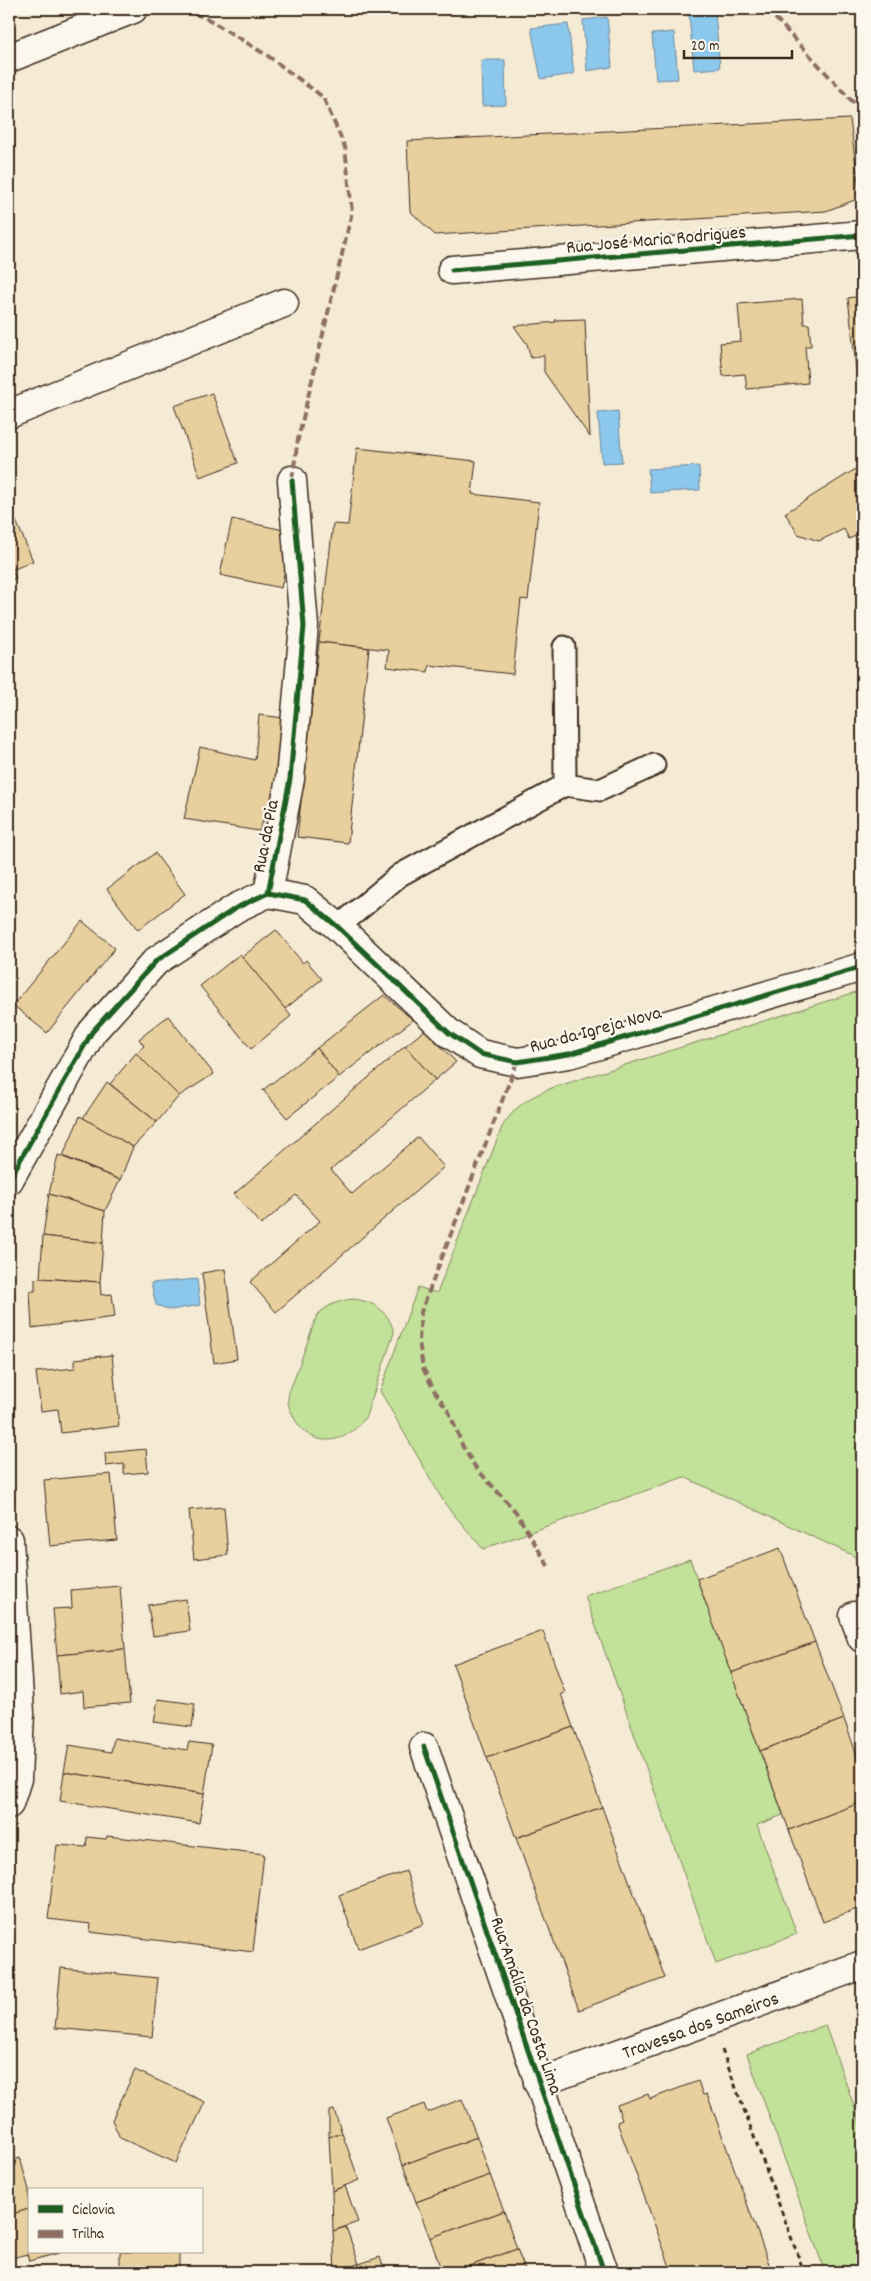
<svg xmlns="http://www.w3.org/2000/svg" width="871" height="2281" font-family="Dekko,sans-serif">
<style>
.green{fill:#c2e199;stroke:#7e865c}
.water{fill:#8cc7ec;stroke:#6c889a}
.building{fill:#e8cf9e;stroke:#3b2a1e}
.lines{fill:none;stroke-linecap:round;stroke-linejoin:round}
.lane-casing{stroke:#3b2a1e;stroke-width:25}
.street-casing{stroke:#3b2a1e;stroke-width:31}
.secondary-casing{stroke:#3b2a1e;stroke-width:31}
.path{stroke:#3b2a1e;stroke-width:3;stroke-dasharray:5 4;stroke-linecap:butt}
.lane{stroke:#fbf7ec;stroke-width:21}
.street{stroke:#fbf7ec;stroke-width:28}
.secondary{stroke:#fbf7ec;stroke-width:28}
.quiet{stroke:#8d6e63;stroke-width:4;stroke-dasharray:8 4;stroke-linecap:butt}
.cycleway-casing{stroke:#fbf7ec;stroke-width:8}
.cycleway{stroke:#1b5e20;stroke-width:5}
.labels{text-anchor:middle;stroke-width:4.5;stroke-linejoin:round;paint-order:stroke}
.street-label{font-size:19px;fill:#3b2a1e;stroke:#fbf7ec}
</style>
<rect width="100%" height="100%" fill="#f5ebd5"/>
<filter id="ink" filterUnits="userSpaceOnUse"><feTurbulence type="fractalNoise" baseFrequency=".02" numOctaves="2"/><feDisplacementMap in="SourceGraphic" scale="10" xChannelSelector="R" yChannelSelector="G"/><feConvolveMatrix kernelMatrix="1 2 1 2 8 2 1 2 1" color-interpolation-filters="sRGB"/></filter>
<g filter="url(#ink)">
<!-- green -->
<g class="green">
<path d="M862 990V1563L852 1555 684 1477 483 1549 445 1504 380 1391 418 1287 437 1293 502 1127C515 1106 529 1097 552 1088Z"/>
<path d="M352 1299C374 1301 389 1311 394 1333L366 1416C347 1447 306 1450 292 1413 290 1410 287 1403 288 1399 288 1392 293 1383 295 1377 302 1356 310 1336 317 1315 328 1305 337 1301 352 1299Z"/>
<polygon points="690,1559 783,1815 757,1825 797,1934 716,1964 585,1596"/>
<polygon points="825,2025 862,2128 862,2272 825,2272 747,2054"/>
</g>
<!-- water -->
<g class="water">
<polygon points="715,13 720,68 694,70 689,15"/>
<polygon points="607,17 612,67 587,71 583,20"/>
<polygon points="568,24 574,74 541,79 531,28"/>
<polygon points="674,32 678,79 656,80 652,34"/>
<polygon points="481,60 505,60 506,105 482,106"/>
<polygon points="618,411 622,462 602,463 598,413"/>
<polygon points="699,466 700,490 650,493 648,469"/>
<polygon points="197,1279 200,1305 171,1310 156,1305 151,1283"/>
</g>
<!-- building -->
<g class="building">
<polygon points="850,119 860,198 826,211 435,235 410,211 407,141"/>
<polygon points="862,296 862,376 857,377 848,298"/>
<polygon points="802,299 804,324 809,324 811,346 805,346 808,383 747,389 745,374 723,376 720,343 741,341 738,304"/>
<polygon points="585,319 590,437 544,372 544,355 531,358 527,344 514,326 556,322 555,320"/>
<polygon points="212,393 238,463 200,477 174,406"/>
<polygon points="357,448 476,461 472,494 539,502 528,600 521,599 513,674 429,665 428,672 387,667 389,650 319,642 333,524 348,525"/>
<polygon points="862,465 862,533 849,539 844,529 819,541 798,534 785,513"/>
<polygon points="9,504 33,561 12,570 16,578 9,581"/>
<polygon points="232,519 293,532 281,588 220,575"/>
<polygon points="319,642 369,648 348,843 297,837"/>
<polygon points="259,715 293,719 287,763 259,831 184,819 200,747 255,760"/>
<polygon points="155,853 185,894 138,930 107,889"/>
<polygon points="82,921 115,948 47,1033 13,1005"/>
<polygon points="276,930 303,963 306,960 322,979 285,1009 242,957"/>
<polygon points="240,954 291,1016 251,1049 200,986"/>
<polygon points="384,995 413,1020 339,1077 317,1048"/>
<polygon points="168,1016 214,1074 179,1096 136,1053 144,1046 139,1039"/>
<polygon points="425,1030 456,1062 435,1080 405,1046"/>
<polygon points="405,1046 435,1080 331,1170 352,1194 418,1137 444,1167 276,1312 250,1282 320,1221 296,1195 261,1225 234,1194"/>
<polygon points="317,1048 339,1077 287,1118 263,1090"/>
<polygon points="136,1053 179,1096 157,1122 110,1084"/>
<polygon points="107,1082 157,1122 133,1147 83,1118"/>
<polygon points="80,1116 133,1147 120,1180 63,1156"/>
<polygon points="58,1155 120,1180 105,1211 49,1194"/>
<polygon points="49,1194 105,1211 103,1243 43,1236"/>
<polygon points="43,1236 103,1243 100,1282 40,1278"/>
<polygon points="225,1269 237,1359 214,1363 202,1273"/>
<polygon points="40,1278 100,1282 101,1295 112,1294 115,1317 32,1328 30,1291 35,1291 35,1279"/>
<polygon points="112,1355 119,1426 61,1433 58,1409 41,1411 36,1372 75,1368 75,1359"/>
<polygon points="146,1449 148,1472 124,1474 124,1464 106,1466 105,1453"/>
<polygon points="111,1474 117,1540 50,1546 44,1480"/>
<polygon points="224,1507 228,1555 194,1559 189,1510"/>
<polygon points="780,1548 815,1642 731,1673 697,1579"/>
<polygon points="120,1586 125,1649 57,1655 53,1609 72,1608 71,1590"/>
<polygon points="186,1599 190,1631 153,1636 148,1605"/>
<polygon points="543,1631 565,1693 561,1694 573,1727 487,1758 453,1664"/>
<polygon points="815,1642 844,1719 760,1751 731,1673"/>
<polygon points="125,1649 130,1703 84,1707 83,1691 60,1694 57,1655"/>
<polygon points="158,1699 195,1704 192,1727 154,1722"/>
<polygon points="844,1719 862,1770 862,1802 789,1830 760,1751"/>
<polygon points="573,1727 602,1807 516,1838 487,1758"/>
<polygon points="114,1738 187,1750 189,1742 212,1745 204,1794 64,1772 69,1745 111,1752"/>
<polygon points="64,1772 204,1794 199,1823 60,1801"/>
<polygon points="862,1802 862,1907 823,1922 789,1830"/>
<polygon points="602,1807 665,1978 579,2010 516,1838"/>
<polygon points="107,1836 264,1854 253,1952 90,1932 91,1924 48,1919 57,1845 86,1847 87,1837 106,1839"/>
<polygon points="406,1871 424,1924 358,1949 339,1895"/>
<polygon points="61,1968 158,1978 152,2037 55,2028"/>
<polygon points="135,2070 205,2102 176,2163 120,2138 112,2120"/>
<polygon points="698,2081 703,2095 707,2094 772,2272 672,2272 617,2122 622,2120 617,2105 648,2094 650,2099"/>
<polygon points="462,2099 477,2137 403,2165 386,2118 424,2104 427,2112"/>
<polygon points="334,2110 342,2133 329,2137 329,2111"/>
<polygon points="342,2133 359,2180 332,2191 329,2137"/>
<polygon points="477,2137 490,2175 416,2202 403,2165"/>
<polygon points="20,2158 29,2190 29,2209 9,2215 9,2161"/>
<polygon points="490,2175 504,2211 430,2238 416,2202"/>
<polygon points="345,2186 358,2222 333,2231 332,2191"/>
<polygon points="29,2209 29,2252 59,2253 29,2261 27,2254 9,2259 9,2215"/>
<polygon points="504,2211 517,2249 453,2272 442,2272 430,2238"/>
<polygon points="346,2227 359,2264 335,2272 333,2231"/>
<polygon points="517,2249 526,2272 453,2272"/>
<rect x="120" y="2252" width="59" height="20"/>
<polygon points="380,2257 385,2272 335,2272"/>
</g>
<g class="lines">
<!-- lane casing -->
<g class="lane-casing">
<g id="lane">
<polyline points="565,785 600,790 654,765"/>
<polyline points="338,927 400,875 565,785 564,647"/>
</g>
</g>
<!-- street casing -->
<g class="street-casing">
<g id="street">
<polyline points="452,270 862,235"/>
<polyline points="9,414 284,303"/>
<polyline points="268,893 305,900 338,927 449,1033 480,1054 517,1062 569,1054 862,967"/>
<polyline points="268,893 290,779 304,626 292,480"/>
<polyline points="9,1180 92,1032 156,961 236,908 268,893"/>
<polyline points="854,1616 862,1638"/>
<polyline points="424,1747 604,2272"/>
<polyline points="538,2083 862,1965"/>
</g>
</g>
<!-- secondary casing -->
<g class="secondary-casing">
<g id="secondary">
<polyline points="9,58 133,9"/>
<polyline points="9,1540 20,1713 17,1779 9,1804"/>
</g>
</g>
<!-- path -->
<polyline class="path" points="722,2050 804,2272"/>
<!-- lane -->
<use href="#lane" class="lane"/>
<!-- street -->
<use href="#street" class="street"/>
<!-- secondary -->
<use href="#secondary" class="secondary"/>
<!-- quiet -->
<g class="quiet">
<polyline points="183,9 208,19 268,56 323,97 345,147 352,212 298,439 292,480"/>
<polyline points="767,9 862,112"/>
<polyline points="517,1062 421,1312 419,1341 423,1368 434,1390 449,1412 463,1447 476,1468 516,1512 550,1569"/>
</g>
<!-- cycleway casing -->
<g class="cycleway-casing">
<g id="cycleway">
<polyline points="452,270 862,235"/>
<polyline points="268,893 305,900 338,927 449,1033 480,1054 517,1062 569,1054 862,967"/>
<polyline points="268,893 290,779 304,626 292,480"/>
<polyline points="9,1180 92,1032 156,961 236,908 268,893"/>
<polyline points="424,1747 604,2272"/>
</g>
</g>
<!-- cycleway -->
<use href="#cycleway" class="cycleway"/>
</g>
</g>
<g class="labels">
<!-- street labels -->
<g class="street-label">
<text transform="translate(656 238) rotate(-5)" y="7">Rua José Maria Rodrigues</text>
<text transform="translate(264 836) rotate(-79)" y="7">Rua da Pia</text>
<text transform="translate(595 1028) rotate(-15)" y="7">Rua da Igreja Nova</text>
<text transform="translate(528 2005) rotate(71)" y="7">Rua Amália da Costa Lima</text>
<text transform="translate(700 2024) rotate(-20)" y="7">Travessa dos Sameiros</text>
</g>
</g>
<!-- margin -->
<rect width="871" height="2281" fill="none" stroke="#fbf7ec" stroke-width="30"/>
<rect x="15" y="15" width="841" height="2251" fill="none" stroke="#3b2a1e" stroke-width="2" filter="url(#ink)"/>
<!-- legend -->
<rect x="28" y="2188" width="175" height="65" fill="#fbf7ec" stroke="#aea59a"/>
<rect x="38" y="2205" width="25" height="8" fill="#1b5e20" stroke="#aea59a"/>
<text x="72" y="2214" font-size="15" fill="#3b2a1e">Ciclovia</text>
<rect x="38" y="2230" width="25" height="8" fill="#8d6e63" stroke="#aea59a"/>
<text x="72" y="2238" font-size="15" fill="#3b2a1e">Trilha</text>
<!-- scale -->
<path d="M684 50v8h108v-8" fill="none" stroke="#3b2a1e" stroke-width="2.5"/>
<text x="691" y="50" font-size="15" fill="#3b2a1e" stroke="#fbf7ec" stroke-width="4" paint-order="stroke">20 m</text>
</svg>
